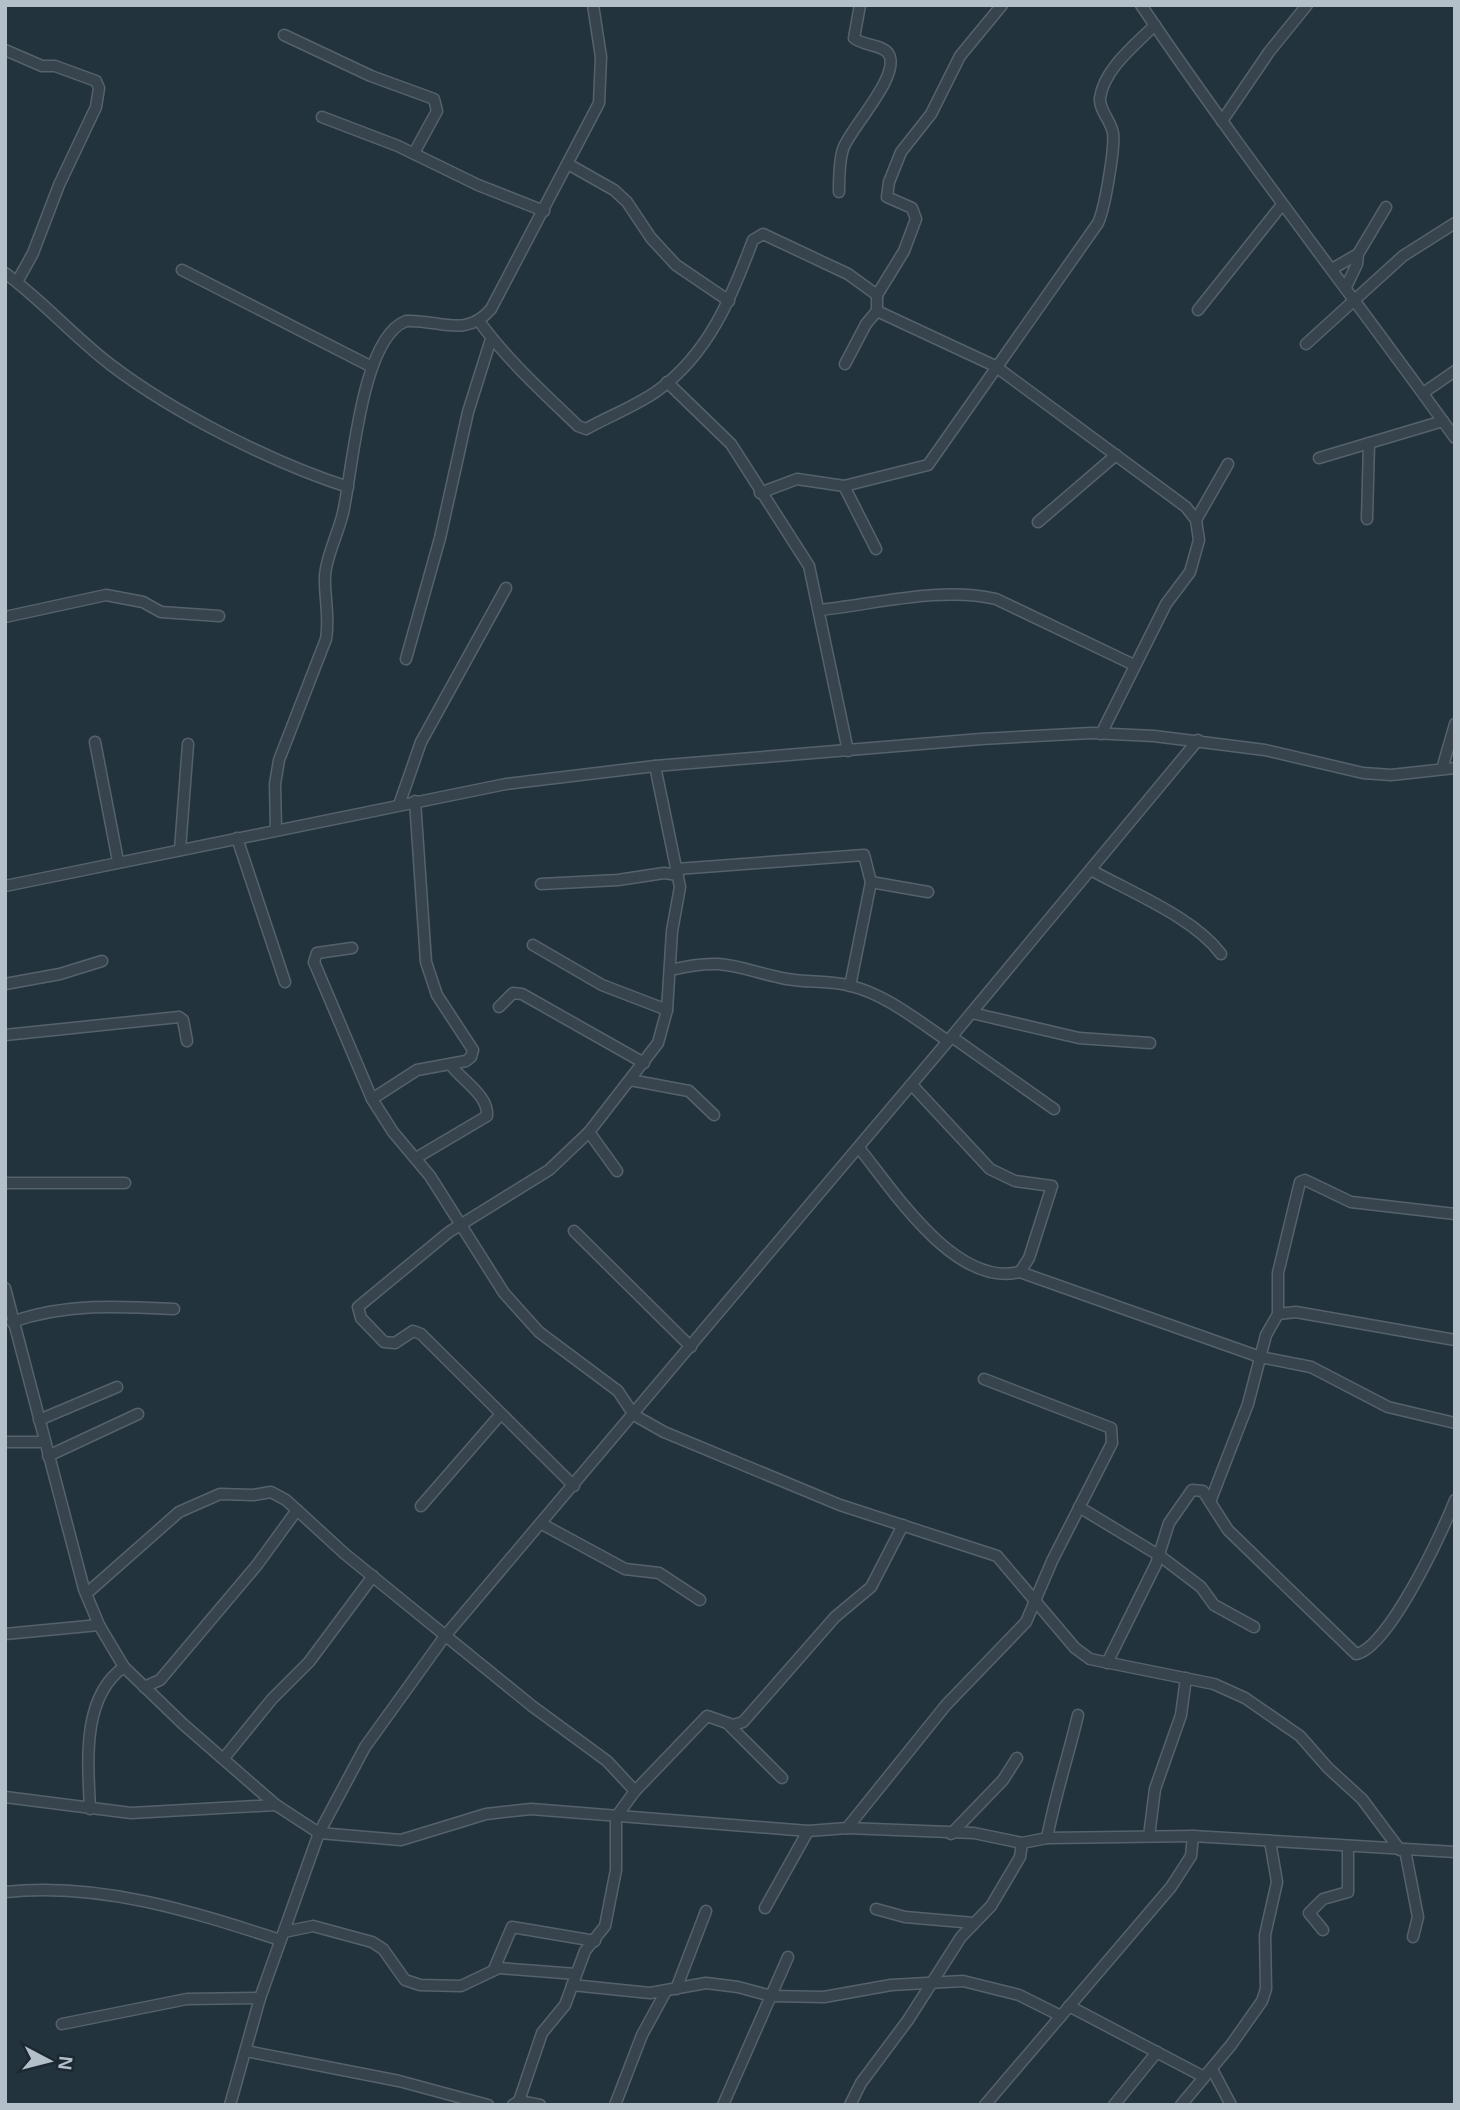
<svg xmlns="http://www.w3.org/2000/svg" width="1460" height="2110" font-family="Arial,sans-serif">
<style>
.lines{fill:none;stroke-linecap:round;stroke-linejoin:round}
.minor-casing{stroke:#55626c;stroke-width:13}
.minor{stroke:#37444e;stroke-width:10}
</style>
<rect width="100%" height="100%" fill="#23333e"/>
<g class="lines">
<!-- minor casing -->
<g class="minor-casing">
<g id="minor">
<path d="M1141 5C1241 153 1351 293 1455 438"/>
<polyline points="284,35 371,76 434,99 437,111 414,153"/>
<polyline points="5,50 42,66 55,66 96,81 99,88 96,107 59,185 33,253 17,282"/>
<polyline points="322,117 398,146 478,185 544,211"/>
<polyline points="1222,121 1269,52 1307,5"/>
<polyline points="568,164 614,190 627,202 651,238 676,265 729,301"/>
<path d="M839 192C839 178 839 162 843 149 850 128 903 74 888 53 881 44 863 46 854 38L860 5"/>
<polyline points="1332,269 1358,254"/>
<polyline points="182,270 372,367"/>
<path d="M5 273C43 301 74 337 111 365 174 413 273 463 348 487"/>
<polyline points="1346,287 1357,264 1358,254 1386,207"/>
<polyline points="877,295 904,251 916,219 912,208 887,197 889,182 901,152 931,114 960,56 1002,5"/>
<polyline points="1198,310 1281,206"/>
<polyline points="877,311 995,366 1186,507 1196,520 1199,540 1190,572 1166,604 1101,734"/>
<path d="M479 321C507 360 544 393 578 426L586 429C609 416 636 406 657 391 709 354 732 296 753 240L763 234 848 274 877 295V311L866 324 845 364"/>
<polyline points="1306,344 1403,256 1455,223"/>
<polyline points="667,382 731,444 809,566 848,751"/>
<polyline points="1423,393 1455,371"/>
<polyline points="1319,458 1443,421"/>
<polyline points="844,486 876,549"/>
<path d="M760 493 797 479 844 486 928 465 1098 223C1105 208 1115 148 1113 133 1111 121 1099 110 1100 98 1104 69 1135 45 1155 25"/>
<polyline points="1367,519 1369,443"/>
<polyline points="1196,520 1228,464"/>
<polyline points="1038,522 1116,455"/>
<path d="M820 610C875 604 943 586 996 599L1134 665"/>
<polyline points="5,617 106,595 143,602 161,612 219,616"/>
<polyline points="406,659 440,538 468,412 491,339"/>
<polyline points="95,742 118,861"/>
<polyline points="1442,769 1455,724"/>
<polyline points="399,805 421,742 506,588"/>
<path d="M276 830 275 784 279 760 326 639C330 616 324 597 325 575 327 554 338 534 343 513 353 468 361 338 406 321 439 319 465 339 491 309L599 103 601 57 593 5"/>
<polyline points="237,838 285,982"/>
<polyline points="180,850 188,744"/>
<polyline points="677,869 864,855 871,882 850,986"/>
<path d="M1091 870C1132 893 1193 917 1221 954"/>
<polyline points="871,882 928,892"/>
<polyline points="541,884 618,880 664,873 678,875"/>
<polyline points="5,886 506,784 655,766 981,739 1091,733 1154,736 1265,750 1363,773 1391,775 1455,768"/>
<polyline points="533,945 602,985 667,1010"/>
<polyline points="352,948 317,953 314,962 372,1099 393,1132 430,1176 504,1293 539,1332 618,1391 634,1415 664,1432 840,1505 997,1556 1075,1648 1090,1659 1214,1684 1245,1698 1300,1736 1328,1768 1362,1799 1400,1850"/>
<path d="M671 970C727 956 736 969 787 979 808 983 830 980 851 986 887 995 918 1021 948 1041"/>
<polyline points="5,984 60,974 102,961"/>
<polyline points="499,1007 513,993 522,994 644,1063"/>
<polyline points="972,1013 1079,1038 1150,1043"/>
<polyline points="5,1035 179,1017 183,1020 187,1041"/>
<polyline points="952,1037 1054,1109"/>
<polyline points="630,1080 689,1091 714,1115"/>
<polyline points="912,1085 990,1169 1015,1181 1052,1186 1029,1258 1020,1272"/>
<polyline points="372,1099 417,1070 466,1061 471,1057 473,1050 437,995 426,962 415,801"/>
<polyline points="589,1132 617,1171"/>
<path d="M859 1148C894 1191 955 1288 1020 1272L1260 1357 1311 1367 1388 1407 1455 1423"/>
<path d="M416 1158 487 1116C489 1095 461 1080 451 1065"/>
<polyline points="5,1183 125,1183"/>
<polyline points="574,1231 691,1347"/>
<polyline points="5,1288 84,1589 99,1625 124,1667 183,1724 276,1805 319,1833 401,1840 486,1814 531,1809 808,1831 847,1828 974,1833 1022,1843 1047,1838 1193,1836 1455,1852"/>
<polyline points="1278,1314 1296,1312 1455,1340"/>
<path d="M12 1322C65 1303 120 1306 174 1309"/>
<polyline points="39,1420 117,1387"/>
<polyline points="5,1442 45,1442"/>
<polyline points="48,1456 138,1414"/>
<polyline points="574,1486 421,1334 413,1331 395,1343 384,1342 361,1318 358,1307 449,1232 549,1170 589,1132 658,1043 667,1010 672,931 680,887 655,766"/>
<polyline points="1210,1502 1248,1404 1266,1335 1278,1314 1278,1273 1300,1182 1305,1180 1351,1202 1455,1214"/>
<polyline points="421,1506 500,1415"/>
<polyline points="1079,1507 1160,1556 1201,1587 1214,1605 1254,1627"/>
<polyline points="542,1524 625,1569 659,1573 700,1600"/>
<polyline points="86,1594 179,1512 220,1494 253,1495 271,1492 286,1500 345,1554 532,1706 607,1761 635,1791 616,1817 616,1870 605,1926 585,1951 565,2005 542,2033 519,2101 513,2105"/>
<polyline points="5,1634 99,1625"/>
<path d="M1107 1663 1156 1564 1169 1523 1192 1490 1203 1491 1228 1530 1356 1654C1388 1649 1443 1531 1455 1500"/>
<polyline points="144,1687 160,1680 257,1565 297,1510"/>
<polyline points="728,1724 782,1778"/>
<polyline points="224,1758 272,1699 309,1662 373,1576"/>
<polyline points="635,1791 707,1716 733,1725 743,1722 835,1617 871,1587 903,1525"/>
<polyline points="5,1797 131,1813 276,1805"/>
<path d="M90 1809C88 1763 81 1697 124 1667"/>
<polyline points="847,1828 946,1705 1026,1622 1052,1561 1112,1443 1111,1428 984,1379"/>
<polyline points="951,1834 1003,1780 1017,1758"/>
<polyline points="1149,1836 1155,1789 1181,1715 1186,1678"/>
<path d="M1047 1838C1055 1796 1068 1757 1078 1715"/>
<polyline points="1405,1850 1418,1917 1413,1937"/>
<path d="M5 1892C100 1882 191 1911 280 1940"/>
<polyline points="765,1908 808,1831"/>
<polyline points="876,1909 905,1917 974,1923"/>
<polyline points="1323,1930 1309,1913 1323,1899 1348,1892 1348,1846"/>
<polyline points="284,1932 313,1926 372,1942 383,1949 405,1980 420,1985 461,1986 499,1968 576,1974"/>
<polyline points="494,1969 512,1927 595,1941"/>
<polyline points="572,1985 650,1993 706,1983 738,1987 771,1996 824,1997 891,1985 963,1981 1019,1995 1061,2016"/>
<polyline points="676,1989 706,1911"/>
<polyline points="1069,2006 1204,2077"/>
<polyline points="62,2024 187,1999 260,1998"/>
<polyline points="246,2051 399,2081 488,2105"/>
<polyline points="1212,2069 1231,2105"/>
<polyline points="519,2101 540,2105"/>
<polyline points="230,2105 260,1998 319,1833 365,1747 445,1636 948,1041 1198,740"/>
<polyline points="615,2105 642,2035 666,1991"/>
<polyline points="723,2105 788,1957"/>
<polyline points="850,2105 861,2083 908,2020 961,1937 991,1906 1020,1857 1022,1843"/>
<polyline points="985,2105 1171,1887 1191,1856 1193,1836"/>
<polyline points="1114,2105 1157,2052"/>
<polyline points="1181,2105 1231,2045 1262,2001 1266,1989 1265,1935 1277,1882 1270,1841"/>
</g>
</g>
<!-- minor -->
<use href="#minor" class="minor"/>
</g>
<!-- border -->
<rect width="1460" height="2110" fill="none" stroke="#b3bfc9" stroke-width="14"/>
<!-- north arrow -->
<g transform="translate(49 2061) rotate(97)" stroke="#1c2933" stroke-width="5" paint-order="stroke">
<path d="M0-5L12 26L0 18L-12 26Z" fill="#b3bfc9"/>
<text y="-10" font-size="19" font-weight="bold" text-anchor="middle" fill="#b3bfc9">N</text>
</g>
</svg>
